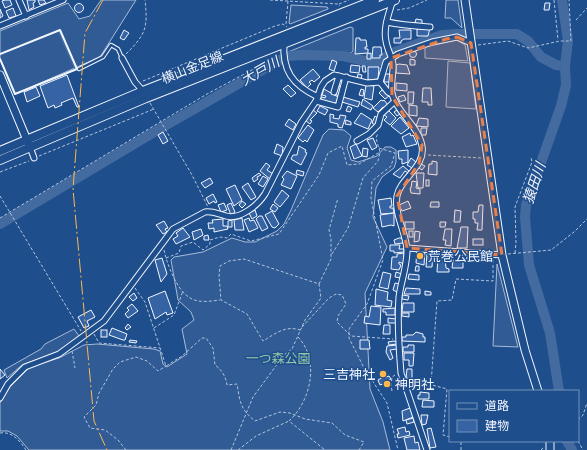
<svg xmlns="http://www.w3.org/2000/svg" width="587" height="450" font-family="'PT Sans','Noto Sans JP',sans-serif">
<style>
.built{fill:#305b95;stroke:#a8bbd7}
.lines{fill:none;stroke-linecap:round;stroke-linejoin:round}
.stream{stroke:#446ba0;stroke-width:1.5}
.river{stroke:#446ba0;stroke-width:10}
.building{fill:#3563a3;stroke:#f2f6ff}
.lane-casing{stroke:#f2f6ff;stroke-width:4.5}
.street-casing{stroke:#f2f6ff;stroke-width:7}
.secondary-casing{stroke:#f2f6ff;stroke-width:9}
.primary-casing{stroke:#f2f6ff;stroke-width:10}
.path{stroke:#b3c4dc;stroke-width:1;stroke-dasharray:3 2;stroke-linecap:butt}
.lane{stroke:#1f4e8c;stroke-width:2.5}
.street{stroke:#1f4e8c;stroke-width:5}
.secondary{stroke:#1f4e8c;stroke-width:7}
.primary{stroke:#1f4e8c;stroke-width:8}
.wall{stroke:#f2f6ff;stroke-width:2}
.power{stroke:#ffb74d;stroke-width:1;stroke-dasharray:14 3 2 3;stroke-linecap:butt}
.marked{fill:#ea8049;fill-opacity:0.2;stroke:#ea8049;stroke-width:3;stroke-dasharray:8 5;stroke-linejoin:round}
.poi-dot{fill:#ffb74d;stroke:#1f4e8c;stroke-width:1.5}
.labels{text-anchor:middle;stroke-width:3;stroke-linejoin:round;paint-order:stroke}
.street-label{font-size:13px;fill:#f2f6ff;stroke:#1f4e8c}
.poi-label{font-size:13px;fill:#f2f6ff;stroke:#1f4e8c;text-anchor:start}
.park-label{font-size:13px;fill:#97c8a6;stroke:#1f4e8c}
.water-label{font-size:14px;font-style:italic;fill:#f2f6ff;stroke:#1f4e8c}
</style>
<rect width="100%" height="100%" fill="#1f4e8c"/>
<!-- built -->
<g class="built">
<polygon points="101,0 136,0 100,57 15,94 0,59 0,31 68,3 79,19 90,16"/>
<polygon points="446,0 458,0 462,28 451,18 445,18"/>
<polygon points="291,5 327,7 328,8 328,9 290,24 289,23"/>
<polygon points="350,27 353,28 353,51 351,53 289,53 288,52"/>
<polygon points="457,40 465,45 468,61 425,58 425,47"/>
<polygon points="448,61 470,63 476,109 446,107"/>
<polygon points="329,129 344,130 351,136 347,148 351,160 358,162 377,156 385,147 391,147 396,150 396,162 394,168 382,177 376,188 373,217 387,247 365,293 370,389 383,422 390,450 29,450 17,436 8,431 0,431 0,403 10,387 30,367 59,358 84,345 97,344 154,349 160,351 163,364 167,367 187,354 182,329 194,320 191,312 178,300 171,260 174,257 203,252 232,238 245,242 255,242 277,231 284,224 291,210 323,135"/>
<polygon points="497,264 518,347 493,346"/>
<polygon points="74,329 79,336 60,351 22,365 7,378 4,370 41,349 45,344"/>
</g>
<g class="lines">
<!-- stream -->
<polyline class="stream" points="58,30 75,69"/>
<!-- river -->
<g class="river">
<polyline points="0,224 161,128 287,56 303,55 343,56 375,63 395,52 442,35 457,34 517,34 528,41 541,57 556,65 565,66"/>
<polyline points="559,391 550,333 529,265 525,217 526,205 561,106 566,85 565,66 568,41 562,0"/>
<polyline points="567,441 572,450"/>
</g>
</g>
<!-- building -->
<g class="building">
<polygon points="5,0 10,0 12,5 5,8 2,1"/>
<polygon points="27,0 35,0 35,2 33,3 34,7 29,10"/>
<polygon points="38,0 44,0 46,3 40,5"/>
<polygon points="545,3 550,3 549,10 544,10"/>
<circle cx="79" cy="8" r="4.5"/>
<polygon points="13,8 16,16 9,18 6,11"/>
<polygon points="0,9 3,16 0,18"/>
<polygon points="416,19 422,20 422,24 415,23"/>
<polygon points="430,28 428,36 417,36 417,29"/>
<polygon points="124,30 129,33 124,40 120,38"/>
<polygon points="399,30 411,30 411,39 404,39 401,41 401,43 394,43 394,38 400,38"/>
<polygon points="356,38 360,38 360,40 366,40 367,47 365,47 365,49 368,49 368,53 355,54"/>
<polygon points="373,47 381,47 382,55 380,55 380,58 372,58"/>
<circle cx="413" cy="54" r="3.5"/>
<polygon points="371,53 371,59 367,59 367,54"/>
<polygon points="410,59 415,60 415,65 410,65"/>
<polygon points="332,60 337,62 334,71 329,69"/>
<polygon points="399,64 407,65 410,74 396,73 396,65"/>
<polygon points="351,65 360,66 359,73 350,72"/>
<polygon points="362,66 365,66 366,72 363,72"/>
<polygon points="368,67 379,67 378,79 368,80"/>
<polygon points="313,69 320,77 314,82 312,80 309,82 311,84 307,88 300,80"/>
<polygon points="358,74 362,75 361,79 357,78"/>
<polygon points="385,74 390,74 390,82 384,82"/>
<polygon points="67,75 79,107 77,107 73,98 61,103 62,105 55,108 54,105 48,108 40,86"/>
<polygon points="396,83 407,84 407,91 396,90"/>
<polygon points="288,85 296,93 291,97 283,89"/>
<polygon points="366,85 374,86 372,100 364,98"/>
<polygon points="338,86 341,87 338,96 335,94"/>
<polygon points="36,87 40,96 27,102 24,92"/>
<polygon points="423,88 431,88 432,105 428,105 428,102 422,102"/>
<polygon points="324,89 338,97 335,105 332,105 332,103 320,100 322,97 325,98 326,96 322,95"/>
<polygon points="361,89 364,90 363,96 359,95"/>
<polygon points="383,89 389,96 385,99 379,93"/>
<polygon points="408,92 414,92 413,104 408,104"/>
<polygon points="404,95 406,100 400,102 398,97"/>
<polygon points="343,97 360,102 358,107 342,102"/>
<polygon points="363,99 373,106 371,110 361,105"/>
<polygon points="381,100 383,101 384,100 388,105 385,108 383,107 378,112 373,108"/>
<polygon points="409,105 417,106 417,116 409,115"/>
<polygon points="320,106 328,110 325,115 317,111"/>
<polygon points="348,106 352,108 350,112 346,111"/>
<polygon points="313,110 317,113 310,120 312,121 310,124 305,120"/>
<polygon points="388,110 396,118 390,125 384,120 387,117 384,115"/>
<polygon points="397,110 400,114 397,116 394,112"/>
<polygon points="361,113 372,120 368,129 354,123"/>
<polygon points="330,114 334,115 333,118 339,119 340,115 346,116 342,128 338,127 338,124 330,122"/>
<polygon points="375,116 378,118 375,125 372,123"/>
<polygon points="400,117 409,128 401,134 391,126"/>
<polygon points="419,118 428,119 428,127 416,126"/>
<polygon points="289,119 296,124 293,130 285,125"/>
<polygon points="346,120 351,122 351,125 345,124"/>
<polygon points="308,125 314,130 307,142 305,140 303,142 298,138"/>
<polygon points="421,128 427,128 426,135 421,135"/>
<polygon points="163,132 168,141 163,144 158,135"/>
<polygon points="410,133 411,136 413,135 417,144 406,147 402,137"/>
<polygon points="373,138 377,147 372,150 367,140"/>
<polygon points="277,144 283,147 282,156 274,153"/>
<polygon points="356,144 362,156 354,159 350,147"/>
<polygon points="299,146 306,150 305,152 307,153 301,165 291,159 293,155 297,155"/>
<polygon points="363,148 368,149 367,157 362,156"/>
<polygon points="408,150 408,162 402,164 402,159 399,159 398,151"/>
<polygon points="411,158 416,162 412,168 407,165"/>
<polygon points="432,161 437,162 437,175 428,174 429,164 432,164"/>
<polygon points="266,163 270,166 267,170 273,174 270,179 260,171"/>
<polygon points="421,164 425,166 422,170 419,168"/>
<polygon points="403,166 409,171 408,173 405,171 400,178 393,174"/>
<polygon points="297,170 304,172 303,176 296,174"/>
<polygon points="287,171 297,176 291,189 281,185 284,179 282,177"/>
<polygon points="259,173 261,175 257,177 258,179 254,182 252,178"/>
<polygon points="416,173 424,173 423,188 418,188"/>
<polygon points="263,176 268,179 263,187 258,184"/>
<polygon points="210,178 213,183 205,188 201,183"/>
<rect x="426" y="180" width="3" height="6"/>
<polygon points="412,181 417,182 416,188 420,189 420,194 411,193 410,188 411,188"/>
<polygon points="248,183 256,197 251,200 242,187"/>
<polygon points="235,185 242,200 234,206 226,189"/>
<polygon points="282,190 289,196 280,207 274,202"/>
<polygon points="213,194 217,202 215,203 214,201 209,204 206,198"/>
<polygon points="391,198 392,206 390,206 390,208 393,208 394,213 381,214 378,200"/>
<polygon points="242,201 246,204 242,208 239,205"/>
<polygon points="408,201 411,208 402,211 399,205"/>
<polygon points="431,202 439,202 439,207 430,207"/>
<polygon points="224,203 227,210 221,212 218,205"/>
<polygon points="231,203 235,212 231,215 227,205"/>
<polygon points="273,204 278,208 275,212 270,209"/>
<polygon points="479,205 483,205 482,230 477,230 478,223 475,223 475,219 473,219 473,212 478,212"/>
<polygon points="255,210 257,216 252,219 249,213"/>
<polygon points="455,210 461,211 460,222 454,222"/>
<polygon points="272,211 279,224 275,228 272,227 265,215"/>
<polygon points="394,213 394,226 391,225 382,227 380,215"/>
<polygon points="259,216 262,216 268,228 262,231 256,219"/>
<polygon points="242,218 244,230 235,230 234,220"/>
<polygon points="249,218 250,221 254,220 258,228 249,232 244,220"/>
<polygon points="223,219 223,226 227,226 228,229 214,232 214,228 209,229 208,223 213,223 212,220"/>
<polygon points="232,220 232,227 228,227 228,221"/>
<polygon points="164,221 168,228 165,229 167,232 163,234 156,225"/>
<rect x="405" y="222" width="9" height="7"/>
<polygon points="440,222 446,222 445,227 440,227"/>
<polygon points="461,227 468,227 467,248 457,248"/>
<polygon points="183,228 190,237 176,244 173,239 178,236 176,233"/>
<polygon points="201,229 203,235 194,240 192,232"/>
<polygon points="445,229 452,229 451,246 445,245 446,240 443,240"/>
<rect x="409" y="231" width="4" height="6"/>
<polygon points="415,231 420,232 419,241 414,242"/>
<polygon points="208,235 209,240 204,240 204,236"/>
<polygon points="399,238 402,238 403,243 395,244 394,240"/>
<rect x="473" y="239" width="10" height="6"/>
<polygon points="390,245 400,245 399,249 404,249 404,252 394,253 394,251 390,251"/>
<polygon points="417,250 425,250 424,265 416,263"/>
<polygon points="404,253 404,264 399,262 399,264 401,265 399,270 391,269 392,257 397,257 397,254"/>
<polygon points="427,254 433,254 432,267 426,267"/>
<rect x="462" y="254" width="5" height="5"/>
<polygon points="438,256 445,257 446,268 449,269 449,272 437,272"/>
<polygon points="162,258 167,274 161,282 155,260"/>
<polygon points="453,260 463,261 463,268 452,268"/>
<polygon points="416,266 419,266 419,271 415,271"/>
<polygon points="383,272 391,274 388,289 379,287"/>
<polygon points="396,272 402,274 401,278 395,277"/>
<polygon points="409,274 419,275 419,280 408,279"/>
<polygon points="395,283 400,284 397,292 393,290"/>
<polygon points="406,288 420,289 420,294 404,294"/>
<polygon points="376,289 388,292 387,300 392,301 391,307 375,305"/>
<polygon points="165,291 173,313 167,315 166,312 155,319 148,298"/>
<polygon points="425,291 431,292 431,295 425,295"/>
<polygon points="134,293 137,298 133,301 129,297"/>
<polygon points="402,295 409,296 408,300 402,299"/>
<polygon points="403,303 414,303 414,312 402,312"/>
<polygon points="132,304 138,311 128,318 125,314 129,310 127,308"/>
<polygon points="371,306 381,307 380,325 364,323 365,316 369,317"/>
<polygon points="395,308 395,315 386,315 386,312 383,312 383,309"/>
<polygon points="91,310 95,317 87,321 89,326 84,328 78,317"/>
<polygon points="402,313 409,313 409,317 402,316"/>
<polygon points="388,318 396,319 396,323 388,323"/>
<polygon points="128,324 131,327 127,330 125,328"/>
<polygon points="384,325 390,325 390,334 383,334"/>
<polygon points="112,328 127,334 125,340 123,340 109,335"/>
<rect x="101" y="330" width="6" height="7"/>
<polygon points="416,332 423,334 423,337 425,337 425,342 402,341 402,337 406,337 406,335 413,335"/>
<polygon points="130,340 137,341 136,343 129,342"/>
<polygon points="360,340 369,340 370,349 360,349"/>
<polygon points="394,341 397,342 397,344 389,345 388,342"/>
<polygon points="397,345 397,349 390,350 393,358 390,360 386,352 387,346"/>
<polygon points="408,345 414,345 414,352 403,352 403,347 408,347"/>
<polygon points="404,353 414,353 413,366 409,366 409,360 404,360"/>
<polygon points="0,369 5,375 0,379"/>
<polygon points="407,369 412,369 412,379 406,378"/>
<polygon points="385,376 386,377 389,376 391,379 388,381 389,382 380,385 378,380"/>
<polygon points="419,379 426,380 425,383 419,383"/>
<polygon points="420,392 429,393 429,399 418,399 418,395 420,395"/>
<polygon points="423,400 434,401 434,407 422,407"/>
<polygon points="410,408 413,417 403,421 402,411"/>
<polygon points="421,415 428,415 426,424 422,425"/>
<polygon points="413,418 414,422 407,424 406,420"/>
<polygon points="405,427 406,432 409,431 410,435 398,438 397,434 399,434 397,429"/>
<polygon points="431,428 436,447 430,448 427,429"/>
<polygon points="414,436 415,443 418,442 420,450 407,450 404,438"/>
</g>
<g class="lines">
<!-- lane casing -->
<g class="lane-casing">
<polyline id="lane" points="79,69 103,57 111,45 118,49 122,58"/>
</g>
<!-- street casing -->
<g class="street-casing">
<g id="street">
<polyline points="19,0 26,16"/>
<path d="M393 0C389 13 383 28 386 41 387 49 392 57 393 64 394 74 389 88 393 97 399 114 419 127 422 146 426 167 400 178 397 196 394 215 406 232 407 250 407 267 401 281 399 297 397 322 399 349 401 373L427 450"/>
<path d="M387 22C401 25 416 26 430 27"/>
<polyline points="0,26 63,0"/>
<path d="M284 42C282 70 292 85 318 97"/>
<polyline points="122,58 135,82 143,91"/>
<polyline points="380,82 386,62 398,54 432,42 457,37 471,43"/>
<polyline points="334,92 339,76"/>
<polyline points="316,101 338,107 346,77"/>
<polyline points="357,141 369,134 378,125 381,114 395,101"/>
<polyline points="30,147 34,158"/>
<polyline points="407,248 502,255"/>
<path d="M0 398 8 384 25 367 59 354 104 321 173 229 205 212C213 211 218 214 226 216 240 220 258 205 265 194L301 123 316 101 321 87 325 81 334 75 367 83 380 82 388 92 392 94"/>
</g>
</g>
<!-- secondary casing -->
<g class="secondary-casing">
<g id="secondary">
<polyline points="465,0 502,255 525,350 538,391"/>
<polyline points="0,75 29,145"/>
<polyline points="550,441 550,450"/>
</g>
</g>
<!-- primary casing -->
<g class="primary-casing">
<g id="primary">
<polyline points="0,151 143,91 375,0"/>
<polyline points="0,160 146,98 395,0"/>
</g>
</g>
<!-- path -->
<g class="path">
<polyline points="270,0 338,4 340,6"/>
<polyline points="554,0 558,40"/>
<polyline points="339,4 349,0"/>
<polyline points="397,10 409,8 427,0"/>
<polyline points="576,20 587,8"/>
<polyline points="286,24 288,1"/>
<polyline points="478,45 508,41 528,48 560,41 571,41 569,0"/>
<path d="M126 54C146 34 148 28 145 0"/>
<polyline points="143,81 275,26 283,24 287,27"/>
<polyline points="150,103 192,175 208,207"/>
<polyline points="379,148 395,153 391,166 372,181 371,198 383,260 367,304 349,329 349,338 364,368 387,403 398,450"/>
<polyline points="428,155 481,158"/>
<polyline points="39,156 154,109"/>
<polyline points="0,172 29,161"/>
<polyline points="0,196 81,331"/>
<polyline points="0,218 207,94 278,56"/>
<path d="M164 250C167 264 177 292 192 299 200 303 212 301 220 300"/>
<polyline points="515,253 516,243 515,207 532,162 531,157"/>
<polyline points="332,254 348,228 363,178 378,161 380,152 376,138 378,133"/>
<polyline points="508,254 551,250 574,232 587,219"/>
<polyline points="166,258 179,253 181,246 193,242 203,250 210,244 210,240 220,237 227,238 231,234 251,241 279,234 319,175 328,153 342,146 347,165 359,164 380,152"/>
<polyline points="319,284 331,259 331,239 329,230 338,198"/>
<path d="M135 288 145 302 166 366 182 356 202 338H206L213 348 215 365C222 370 226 377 227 385L237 384C240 402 240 409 255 421L280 412 290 413 305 419 332 423 345 435 364 442 359 450"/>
<polyline points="302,327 329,298 336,294 342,295 346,304 338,316 337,322 351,336 393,339"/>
<polyline points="154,328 174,315 183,291"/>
<polyline points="94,334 99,343 160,348"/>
<path d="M298 337C320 360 311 401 289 421L325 450"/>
<polyline points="72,351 75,368"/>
<polyline points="392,391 391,385 392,377 395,375"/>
<polyline points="578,420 583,415 587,403"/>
<path d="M0 433C12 431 20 441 26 450"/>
<polyline points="450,437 443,435 447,389 432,385 431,384 437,301 452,300 456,279 493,281 493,259"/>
<polyline points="578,441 583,450"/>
<polyline points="126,450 118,440 105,430 90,428 84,417 96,405 99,393 113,369 120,362 136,357 147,361 158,371 166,366"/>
<path d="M231 450 253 397 284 355 292 349 305 320 321 298 319 284 244 259 229 261 220 266 219 276 221 300 247 314 263 341C275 334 285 325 300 330"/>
<polyline points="238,450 256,436 289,421"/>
<polyline points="461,450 461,441"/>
<polyline points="541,450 544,447"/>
</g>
<!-- lane -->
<use href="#lane" class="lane"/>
<!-- street -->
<use href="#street" class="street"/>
<!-- secondary -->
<use href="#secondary" class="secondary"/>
<!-- primary -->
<use href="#primary" class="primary"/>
<!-- wall -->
<polyline class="wall" points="0,54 60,30 77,69 15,94 0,59"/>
<!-- power -->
<polyline class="power" points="103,0 85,33 73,189 94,421 107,450"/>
</g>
<!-- marked area -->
<path class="marked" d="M457 37 471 43 502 255 407 248 397 196 419 163 422 145 392 96 391 58 446 39Z"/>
<!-- markers -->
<g class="poi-dot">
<circle cx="420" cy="256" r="4"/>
<circle cx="383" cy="374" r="4"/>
<circle cx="387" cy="384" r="4"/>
</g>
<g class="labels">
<!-- street labels -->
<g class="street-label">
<text transform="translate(192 67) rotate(-22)" y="5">横山金足線</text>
</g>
<!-- poi labels -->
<g class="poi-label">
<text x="428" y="261">荒巻公民館</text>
<text x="375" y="379" text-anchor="end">三吉神社</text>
<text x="395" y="389">神明社</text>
</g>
<!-- park labels -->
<g class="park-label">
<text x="278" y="363">一つ森公園</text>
</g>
<!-- water labels -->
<g class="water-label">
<text transform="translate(260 71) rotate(-30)" y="5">大戸川</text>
<text transform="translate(534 183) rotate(-71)" y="5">猿田川</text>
</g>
</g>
<!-- legend -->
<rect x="449" y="390" width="130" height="52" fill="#1f4e8c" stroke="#7391ba"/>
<rect x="457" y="403" width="20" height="6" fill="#1f4e8c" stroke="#7391ba"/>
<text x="485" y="410" font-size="12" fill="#f2f6ff">道路</text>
<rect x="457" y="420" width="20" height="12" fill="#3563a3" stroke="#7391ba"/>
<text x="485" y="430" font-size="12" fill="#f2f6ff">建物</text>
</svg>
